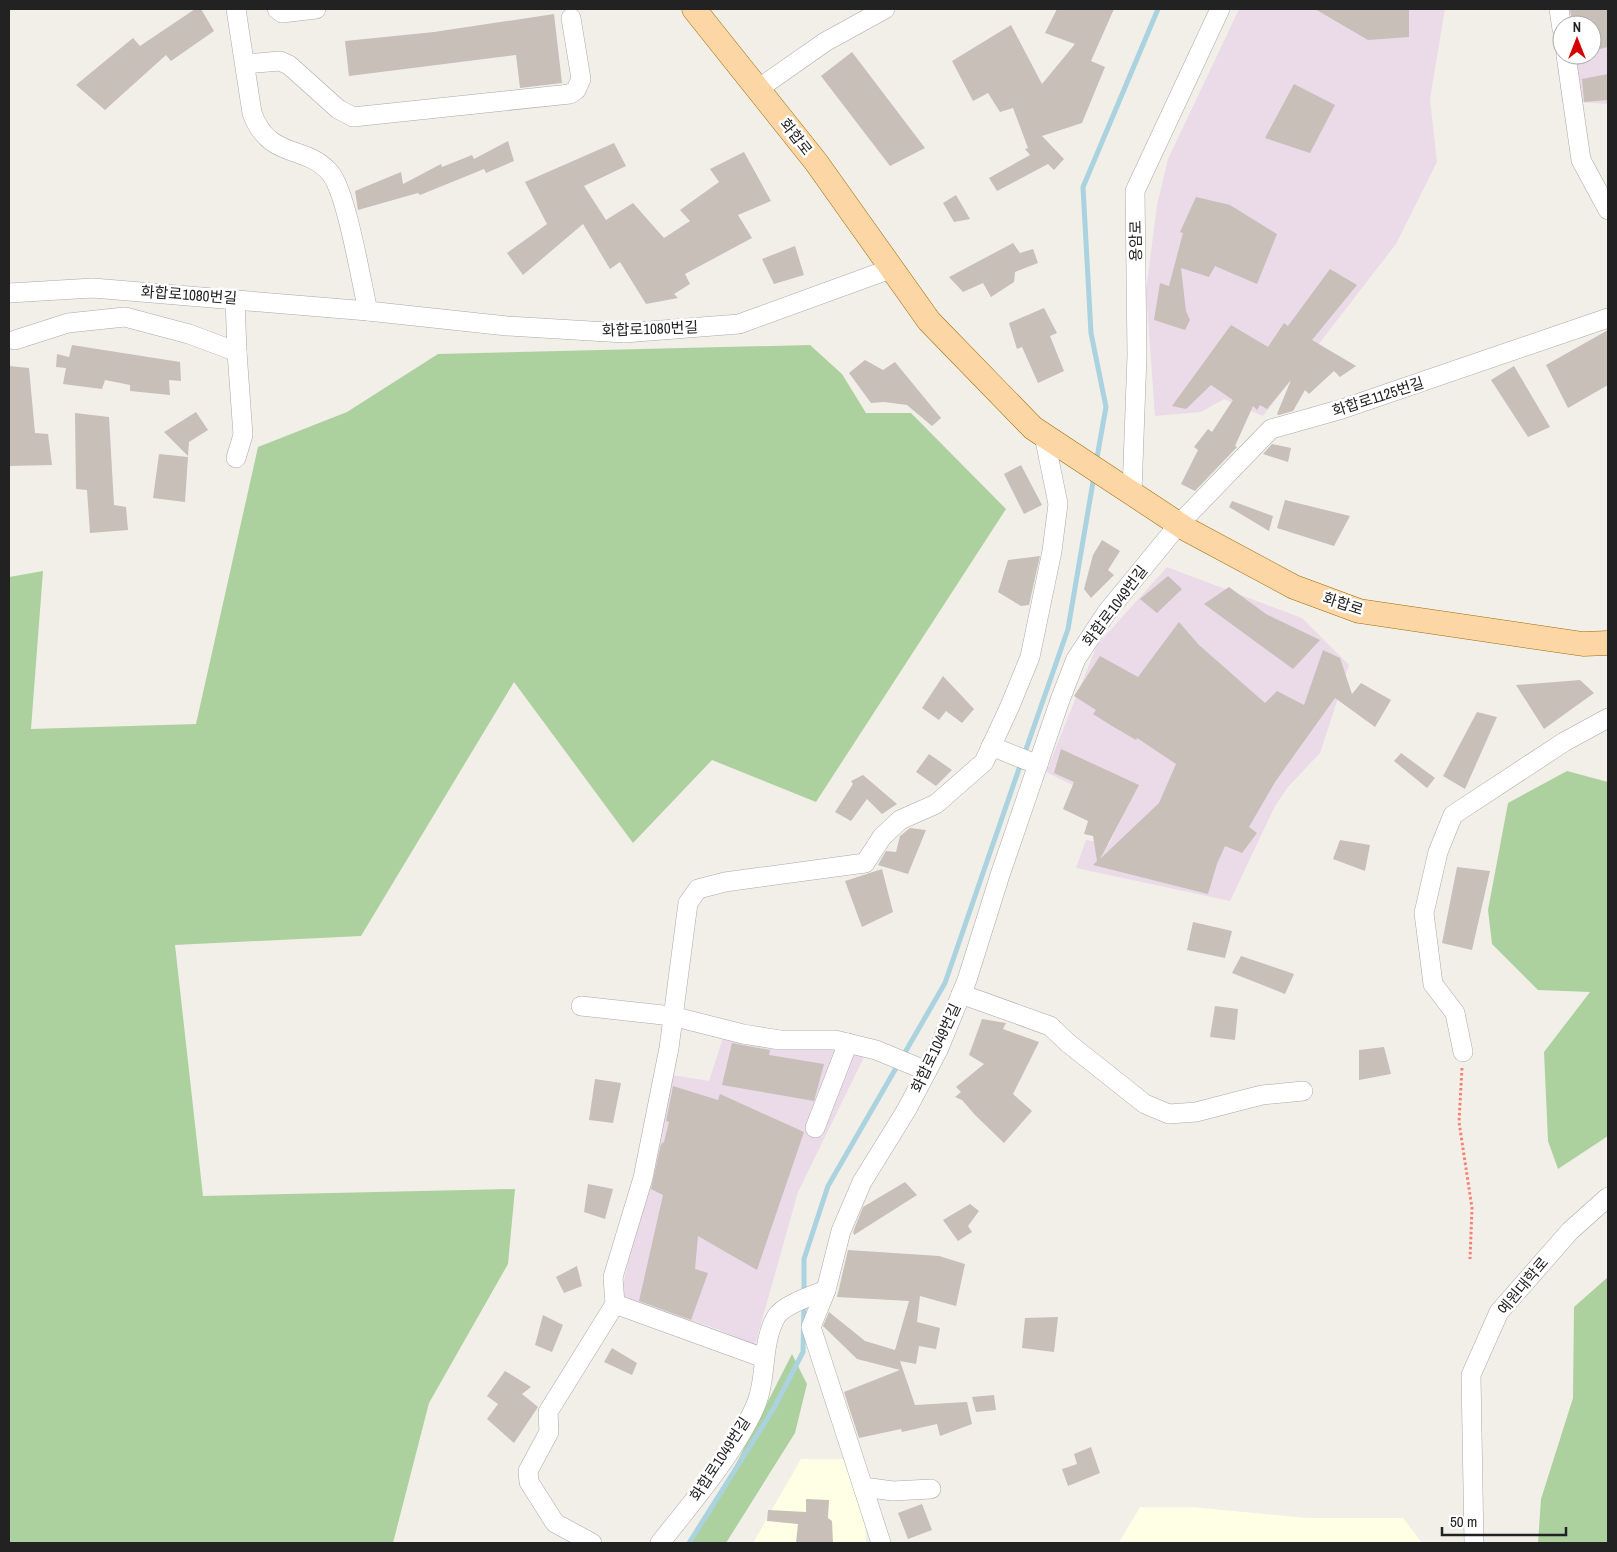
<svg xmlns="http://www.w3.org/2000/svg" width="1617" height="1552" font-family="'Archivo Narrow','Noto Sans KR',sans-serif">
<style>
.industrial{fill:#ebdbe8;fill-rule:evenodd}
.education{fill:#ffffe5}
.forest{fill:#add19e}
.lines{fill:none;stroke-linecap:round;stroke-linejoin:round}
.stream{stroke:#aad3df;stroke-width:5}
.building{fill:#c7bfb8}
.minor-casing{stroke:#a9a9a9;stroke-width:20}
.major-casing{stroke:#a06b00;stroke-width:25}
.path{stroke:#fa8072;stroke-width:3;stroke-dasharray:2.5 2.5;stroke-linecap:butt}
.minor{stroke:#fff;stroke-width:19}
.major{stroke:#fcd6a4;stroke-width:24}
.labels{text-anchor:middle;stroke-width:5;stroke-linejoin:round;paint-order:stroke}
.street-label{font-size:15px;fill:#222;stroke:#fff}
</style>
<rect width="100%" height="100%" fill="#f2efe9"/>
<!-- industrial -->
<g class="industrial">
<polygon points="1239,9 1445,9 1430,99 1437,162 1396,244 1263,416 1224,399 1201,412 1155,416 1146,291 1157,205 1168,159"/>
<path d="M1552 9H1608V104L1562 101ZM1562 25H1592V55H1562Z"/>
<polygon points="1167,567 1302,618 1349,665 1320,753 1288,787 1275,806 1230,901 1076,868 1086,840 1109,844 1125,811 1046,772 1097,645"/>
<polygon points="723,1038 867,1051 798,1192 755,1345 717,1329 620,1297 672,1075 709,1081"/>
</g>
<!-- education -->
<g class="education">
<polygon points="801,1459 843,1459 865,1515 866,1543 753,1543"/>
<polygon points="1140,1507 1191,1507 1307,1518 1403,1518 1422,1543 1119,1543"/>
</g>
<!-- forest -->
<g class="forest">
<polygon points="810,345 842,374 866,413 911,413 1006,509 816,802 712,760 633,843 514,682 361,936 175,945 203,1196 515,1189 508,1264 429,1403 393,1543 9,1543 9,577 43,571 31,729 196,724 258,447 347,412 438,354"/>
<polygon points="1567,771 1608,782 1608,1136 1558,1169 1548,1141 1544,1052 1590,992 1538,990 1492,944 1488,910 1508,803"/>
<polygon points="1608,1277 1608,1543 1538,1543 1541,1499 1573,1398 1574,1307"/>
<polygon points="792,1354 807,1384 795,1433 726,1543 689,1543 712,1511"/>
</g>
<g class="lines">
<!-- stream -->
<g class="stream">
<polyline points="1096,463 1106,407 1091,333 1083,187 1158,9"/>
<polyline points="1024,755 1068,629 1094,476"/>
<polyline points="804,1294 804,1259 828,1186 945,983 1021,763"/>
<polyline points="689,1543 774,1408 803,1352 804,1303"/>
</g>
</g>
<!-- building -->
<g class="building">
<polygon points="195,9 201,9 214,31 171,61 166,55 105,110 76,85 133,38 140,46"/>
<polygon points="1057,9 1114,9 1091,61 1105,67 1082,123 1042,136 1064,159 1054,170 1048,164 997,191 989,178 1030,155 1025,149 1028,148 1013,108 1000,112 988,93 973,101 952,61 1011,25 1042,84 1075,44 1045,33"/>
<polygon points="1315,9 1409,9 1409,37 1368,40"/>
<polygon points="1570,9 1608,9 1608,47 1592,51 1592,25 1573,25"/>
<polygon points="554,14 562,83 520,88 516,55 349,76 345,41 434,32"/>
<polygon points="852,52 925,148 890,166 821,76"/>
<polygon points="1608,74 1608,100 1584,102 1582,79"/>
<polygon points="1294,84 1335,105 1310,153 1265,138"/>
<polygon points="508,141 514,161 486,173 484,169 420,195 418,193 358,210 355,191 401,172 403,184 441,164 442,167 472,155 474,159"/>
<polygon points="614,143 626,166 584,186 606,220 633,203 664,238 690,221 680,210 719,182 710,169 744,152 771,201 738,215 752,238 685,274 690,284 674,294 678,298 646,304 620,262 610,269 583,224 523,275 507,253 547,224 525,182"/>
<polygon points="956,195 970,219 954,222 943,203"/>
<polygon points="1196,197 1230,205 1277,234 1257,284 1215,266 1209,277 1181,268 1186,311 1190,320 1185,330 1154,320 1160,283 1169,286 1183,233 1180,232"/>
<polygon points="1013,243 1020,253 1033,249 1038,263 1015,272 1014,282 991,297 983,283 963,292 949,277"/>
<polygon points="795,246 804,275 774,284 762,259"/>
<polygon points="1330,269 1357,285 1312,340 1356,366 1340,377 1334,371 1309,394 1305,390 1293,411 1279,415 1277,414 1291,380 1267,409 1260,405 1257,410 1253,406 1235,446 1237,447 1195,491 1181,484 1198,450 1194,447 1208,429 1212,432 1233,400 1211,385 1186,409 1172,406 1231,325 1268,347 1284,323 1288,326"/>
<polygon points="1044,308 1057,333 1050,336 1064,371 1038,383 1022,347 1017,349 1009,323"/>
<polygon points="1608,330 1608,385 1568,408 1546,365"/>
<polygon points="72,345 180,362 181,381 169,380 170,395 130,391 130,385 105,380 102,389 63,384 66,368 56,367 57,354 69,357"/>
<polygon points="865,360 883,370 895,362 941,418 932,426 907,405 884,402 871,403 849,373"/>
<polygon points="9,366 29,368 35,433 48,434 52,465 9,466"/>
<polygon points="1514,366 1550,427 1528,437 1491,380"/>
<polygon points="196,412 208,430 189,442 188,456 164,432"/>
<polygon points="75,413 109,417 114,505 126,507 128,530 90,533 87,490 76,489"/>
<polygon points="1272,444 1291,448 1288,462 1263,454"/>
<polygon points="159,454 188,457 185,502 153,498"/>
<polygon points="1021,465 1042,505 1024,514 1004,474"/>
<polygon points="1285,500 1350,516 1334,546 1277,528"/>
<polygon points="1232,501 1273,516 1269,531 1229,507"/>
<polygon points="1102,540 1120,551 1108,570 1114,575 1091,598 1084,589 1093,555"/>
<polygon points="1040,556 1029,605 1021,606 998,592 1008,560"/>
<polygon points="1168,576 1182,589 1157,613 1140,599"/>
<polygon points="1229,587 1266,614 1320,640 1293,669 1204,604"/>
<polygon points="1179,622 1199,645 1265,703 1277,691 1304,705 1323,650 1340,658 1352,694 1361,683 1391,700 1375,727 1335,698 1275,782 1249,827 1257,833 1242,853 1225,846 1217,864 1208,894 1093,865 1097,861 1093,836 1084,834 1088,821 1063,809 1074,782 1054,773 1061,749 1139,785 1100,859 1159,803 1176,764 1137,738 1136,740 1112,726 1093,714 1096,710 1074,696 1100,656 1138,677"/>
<polygon points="943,676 974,709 962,723 946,711 939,720 922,708"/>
<polygon points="1580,680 1594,693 1544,729 1516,685"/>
<polygon points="1477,712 1497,717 1465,789 1443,776"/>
<polygon points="1401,753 1435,778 1427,788 1394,761"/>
<polygon points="929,754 952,770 936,786 916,772"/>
<polygon points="863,775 897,804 882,814 867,799 851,821 835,812 853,784 851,781"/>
<polygon points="910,828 926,830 908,874 878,865 886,851 896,852 900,836"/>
<polygon points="1340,840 1370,845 1365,871 1333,859"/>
<polygon points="1457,867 1490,871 1472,950 1442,943"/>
<polygon points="882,869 893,912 862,927 845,881"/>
<polygon points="1193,922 1232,931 1225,958 1187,950"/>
<polygon points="1241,956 1294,974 1285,994 1232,973"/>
<polygon points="1215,1006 1238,1009 1235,1040 1210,1037"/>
<polygon points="982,1019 1006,1023 1003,1029 1039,1042 1013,1094 1032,1111 1004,1143 975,1115 962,1100 955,1097 961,1092 956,1087 984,1064 969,1055"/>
<polygon points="732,1043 770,1050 769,1055 824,1064 814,1101 722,1085"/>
<polygon points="1384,1047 1391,1074 1359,1080 1359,1050"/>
<polygon points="595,1079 621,1083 613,1123 589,1120"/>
<polygon points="673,1086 718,1100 720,1094 804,1132 757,1270 698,1236 695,1269 708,1273 691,1320 639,1301 663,1195 651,1189 661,1144 664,1142 669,1122 666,1121"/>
<polygon points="905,1182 917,1195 854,1235 853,1232 863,1207"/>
<polygon points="588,1184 613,1189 605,1219 584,1212"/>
<polygon points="970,1204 979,1211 968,1226 972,1232 958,1241 943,1220"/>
<polygon points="848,1250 939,1256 965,1264 956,1306 920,1296 917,1322 940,1328 936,1349 919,1346 916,1364 900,1361 915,1405 967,1402 972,1424 940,1436 937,1424 902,1432 901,1429 859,1438 844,1392 900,1370 857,1359 823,1326 829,1312 865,1341 895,1350 909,1301 837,1297"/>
<polygon points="577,1266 582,1286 564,1293 556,1277"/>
<polygon points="543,1315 563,1325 552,1352 535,1345"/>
<polygon points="1058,1317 1054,1352 1022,1348 1025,1318"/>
<polygon points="612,1348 637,1363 632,1375 604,1362"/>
<polygon points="505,1371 531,1387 522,1394 538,1407 514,1443 487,1419 498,1404 487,1396"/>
<polygon points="994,1395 996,1410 976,1412 972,1397"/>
<polygon points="1091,1447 1100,1473 1068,1486 1062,1469 1077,1464 1074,1454"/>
<polygon points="806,1499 829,1500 828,1518 832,1521 833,1543 796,1543 798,1524 767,1521 768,1510 806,1512"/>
<polygon points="922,1504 932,1530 908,1539 898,1513"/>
</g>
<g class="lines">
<!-- minor casing -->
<g class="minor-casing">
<g id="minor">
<path d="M236 9 252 113C269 161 308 144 331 174 347 195 361 281 368 311"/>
<polyline points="277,9 282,13 316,9"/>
<polyline points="1559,9 1562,29"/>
<polyline points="1566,55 1581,160 1608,210"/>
<polyline points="245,64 280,61 289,65 338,109 353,117 570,94 576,90 581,79 571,18"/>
<polyline points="758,89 825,42 885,9"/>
<polyline points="9,293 93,288 368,311 507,326 624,333 739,324 893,268"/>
<polyline points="15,340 68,323 125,317 189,334 237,352 235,299"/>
<polyline points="236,458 243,435 237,352"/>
<polyline points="1132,492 1137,355 1135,191 1220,9"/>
<polyline points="991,746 1038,765"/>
<polyline points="961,994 1050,1026 1068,1043 1145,1104 1169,1114 1196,1112 1262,1095 1303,1091"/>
<polyline points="581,1006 672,1016 743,1034 780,1040 835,1040 876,1050 927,1071"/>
<polyline points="1463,1052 1455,1013 1433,984 1424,913 1438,852 1453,815 1564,742 1608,718"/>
<polyline points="815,1128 848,1043"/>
<polyline points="826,1290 811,1327 863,1487 893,1491 931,1489"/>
<polyline points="615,1304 764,1358"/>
<polyline points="863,1487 881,1543"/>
<polyline points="592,1543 555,1523 529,1482 528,1471 549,1432 548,1412 615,1304 613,1277 643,1178 669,1048 688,903 698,889 725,882 865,863 882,837 900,820 936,804 984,762 1010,706 1030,657 1052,551 1058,504 1044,435"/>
<path d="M660 1543C691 1504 739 1447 757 1402 767 1376 761 1344 776 1317 783 1305 813 1295 826 1290L841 1231 862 1182 907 1109 939 1048 967 980 1000 875 1060 700 1076 659 1107 612 1179 524 1271 429 1342 409 1608 318"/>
<polyline points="1474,1543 1471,1375 1499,1312 1570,1231 1608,1197"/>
</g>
</g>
<!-- major casing -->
<g class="major-casing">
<polyline id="major" points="694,9 816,162 929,321 1033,428 1186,529 1294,587 1359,611 1583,644 1608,643"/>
</g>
<!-- path -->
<polyline class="path" points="1462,1068 1459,1122 1472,1208 1470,1259"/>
<!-- minor -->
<use href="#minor" class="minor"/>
<!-- major -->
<use href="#major" class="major"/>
</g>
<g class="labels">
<!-- street labels -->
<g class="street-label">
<text transform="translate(796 137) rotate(52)" y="5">화합로</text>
<text transform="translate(1136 241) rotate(-91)" y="5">용암로</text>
<text transform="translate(189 295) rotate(4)" y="5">화합로1080번길</text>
<text transform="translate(650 329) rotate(-2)" y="5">화합로1080번길</text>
<text transform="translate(1378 397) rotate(-18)" y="5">화합로1125번길</text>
<text transform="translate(1343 604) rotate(18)" y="5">화합로</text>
<text transform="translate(1115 606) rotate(-53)" y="5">화합로1049번길</text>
<text transform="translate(936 1048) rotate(-65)" y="5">화합로1049번길</text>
<text transform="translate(1523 1286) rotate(-50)" y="5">예원대학로</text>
<text transform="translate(720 1459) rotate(-57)" y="5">화합로1049번길</text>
</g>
</g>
<!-- border -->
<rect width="1617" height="1552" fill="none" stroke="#222222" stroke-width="20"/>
<!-- north arrow -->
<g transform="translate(1577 40)"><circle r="24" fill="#ffffff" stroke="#a7a7a7"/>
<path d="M0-4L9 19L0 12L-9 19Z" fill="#d40000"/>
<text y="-8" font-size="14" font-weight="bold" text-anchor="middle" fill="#222222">N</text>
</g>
<!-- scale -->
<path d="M1442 1527v8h124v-8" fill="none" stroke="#222222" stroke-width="2.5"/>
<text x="1450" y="1527" font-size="15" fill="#222222" stroke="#ffffff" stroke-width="4" paint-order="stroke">50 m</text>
</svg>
